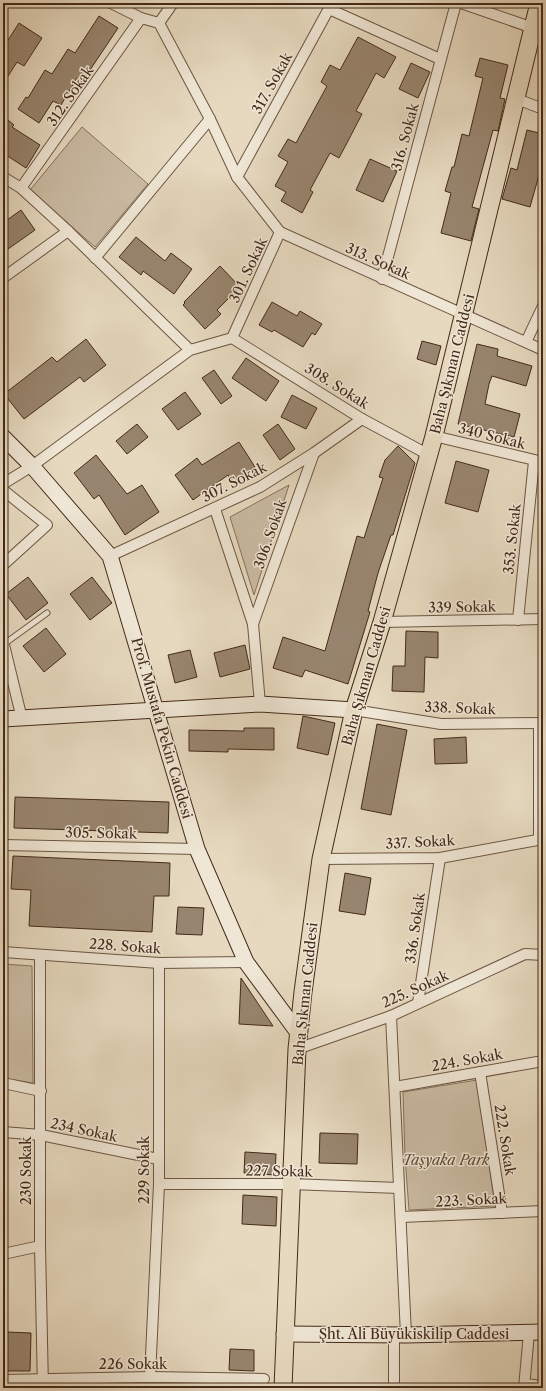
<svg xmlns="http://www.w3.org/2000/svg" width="546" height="1391" font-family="'Libre Caslon Text',serif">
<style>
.green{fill:#cabba3;stroke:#87725e}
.building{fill:#98856f;stroke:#442a19}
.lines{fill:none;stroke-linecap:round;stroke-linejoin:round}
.lane-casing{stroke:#6c5642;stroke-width:7}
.street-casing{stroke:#6c5642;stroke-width:12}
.secondary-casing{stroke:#442a19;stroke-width:17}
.primary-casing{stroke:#442a19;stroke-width:19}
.lane{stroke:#efe6d5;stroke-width:5}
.street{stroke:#efe6d5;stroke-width:10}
.secondary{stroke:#efe6d5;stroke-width:15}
.primary{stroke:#e6d9bf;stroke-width:17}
.labels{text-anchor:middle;stroke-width:3;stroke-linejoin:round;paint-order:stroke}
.street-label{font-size:14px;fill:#442a19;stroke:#efe6d5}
.park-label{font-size:14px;font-style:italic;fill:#5f4735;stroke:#efe6d5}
</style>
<rect width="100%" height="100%" fill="#e6d9bf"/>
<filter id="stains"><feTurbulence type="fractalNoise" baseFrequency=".005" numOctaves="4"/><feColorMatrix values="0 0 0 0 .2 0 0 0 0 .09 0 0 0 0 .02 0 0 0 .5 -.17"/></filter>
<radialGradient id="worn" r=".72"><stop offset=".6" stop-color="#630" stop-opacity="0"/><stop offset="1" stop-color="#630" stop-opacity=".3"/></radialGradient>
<!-- green -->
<g class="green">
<polygon points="82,127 148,184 95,247 30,190"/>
<polygon points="289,485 254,595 230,517"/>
<polygon points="3,964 32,966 33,1083 3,1078"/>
<polygon points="477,1080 495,1206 409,1210 405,1157 403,1092"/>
</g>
<!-- building -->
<g class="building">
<polygon points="99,16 118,28 82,82 77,78 61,105 53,101 39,123 18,109 26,97 28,98 45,70 52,74 68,49 75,53"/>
<polygon points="19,23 42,38 24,66 17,62 3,84 3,48"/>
<polygon points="358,37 396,57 384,78 376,73 356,111 362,114 348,141 339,158 330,153 310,190 313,192 302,213 281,201 286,192 275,186 288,162 278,156 288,139 296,143 327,86 321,82 330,65 340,70"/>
<polygon points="480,58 508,65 500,98 505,99 498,131 493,130 472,207 479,209 471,241 441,233 451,193 445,191 452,167 454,167 462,134 469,136 483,78 475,76"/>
<polygon points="411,63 430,72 418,98 399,89"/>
<polygon points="3,116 14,125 12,127 40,145 26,168 3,153"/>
<polygon points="527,130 543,134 543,168 541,168 530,207 502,199 511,168 517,170"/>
<polygon points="370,159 397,171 383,202 356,190"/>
<polygon points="21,210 35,230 8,249 3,242 3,223"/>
<polygon points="136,237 165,261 171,253 192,269 174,294 143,271 141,275 119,257"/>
<polygon points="220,266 240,287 217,310 221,314 205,329 183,305 185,303 184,302"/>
<polygon points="272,302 297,316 300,311 322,324 315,335 312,333 303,347 274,330 272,332 259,325"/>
<polygon points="86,339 106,365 84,382 80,377 24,419 4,394 52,357 57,362"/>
<polygon points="422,341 441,346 436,365 417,359"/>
<polygon points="477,344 498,349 497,356 532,366 526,386 492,376 489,384 485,404 520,414 514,437 458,424"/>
<polygon points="246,358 279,381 266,401 232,378"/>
<polygon points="214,370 232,396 221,404 202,378"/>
<polygon points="185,392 201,414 178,430 162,409"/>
<polygon points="292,395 317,408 306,429 281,417"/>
<polygon points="137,424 148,437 127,454 116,441"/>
<polygon points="278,424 295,449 280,460 263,435"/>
<polygon points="239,442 255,467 232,482 228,475 193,500 175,475 197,458 202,465"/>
<polygon points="398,446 415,463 393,535 391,535 378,573 368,611 370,612 348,684 305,670 302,677 273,668 283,637 325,651 357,536 364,538 383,478 379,477 385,460"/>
<polygon points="96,455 127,494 142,485 159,512 125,535 99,495 94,499 74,473"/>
<polygon points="456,461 489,470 478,512 445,503"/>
<polygon points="28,577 48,603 26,620 6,594"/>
<polygon points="92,577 112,603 90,620 70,594"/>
<polygon points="46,628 66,654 44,672 23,646"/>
<polygon points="406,631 438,632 438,658 425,657 424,692 392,691 393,666 405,666"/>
<polygon points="245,645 250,669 220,677 214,653"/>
<polygon points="190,650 197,677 175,683 168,655"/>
<polygon points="303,716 335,723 328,755 297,748"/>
<polygon points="377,724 407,730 391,815 361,809"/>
<polygon points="244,728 274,728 274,750 228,749 228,752 189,751 189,730 244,731"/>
<polygon points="466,737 467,763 435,764 434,739"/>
<polygon points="15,797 169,802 168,833 14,828"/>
<polygon points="13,856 170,863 169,896 154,896 152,932 29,926 31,890 11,889"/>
<polygon points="345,873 371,878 365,915 339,911"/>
<polygon points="178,907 204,908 202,935 176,934"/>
<polygon points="241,978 273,1026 239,1024"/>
<polygon points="320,1133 358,1134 357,1164 319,1163"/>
<polygon points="245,1152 276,1154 275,1175 244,1173"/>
<polygon points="243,1195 277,1197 276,1226 242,1224"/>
<polygon points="7,1332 31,1333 30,1371 6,1371"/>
<polygon points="230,1349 254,1350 254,1371 229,1370"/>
</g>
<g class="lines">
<!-- lane casing -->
<g class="lane-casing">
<polyline id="lane" points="4,644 47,613"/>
</g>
<!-- street casing -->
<g class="street-casing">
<g id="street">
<polyline points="111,3 141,18 159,23 210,119 237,177 280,232 543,350"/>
<polyline points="461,3 533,28"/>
<polyline points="329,9 440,59"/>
<polyline points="159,23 173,3"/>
<polyline points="517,99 543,109"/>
<polyline points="3,177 21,188 68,231 190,350"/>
<polyline points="237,177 332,3"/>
<polyline points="21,188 141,18"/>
<polyline points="95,258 210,119"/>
<polyline points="3,278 68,231"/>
<polyline points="382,279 456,3"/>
<polyline points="232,338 362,419 429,455"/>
<polyline points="526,342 543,306"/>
<polyline points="434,436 543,462"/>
<polyline points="3,484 32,466 190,350 232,338 280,232"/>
<polyline points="3,490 47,525 3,565"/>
<polyline points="215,509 253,624 260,704"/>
<polyline points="110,556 260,487 314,453 362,419"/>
<polyline points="518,620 534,461"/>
<polyline points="382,622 543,619"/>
<polyline points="253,624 314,453"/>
<polyline points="3,641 22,719"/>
<polyline points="354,710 441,724 543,723"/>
<polyline points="539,723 539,839"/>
<polyline points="3,845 197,849"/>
<polyline points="321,859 440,858 543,839"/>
<polyline points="3,952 159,963 246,962"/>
<polyline points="40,955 40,1246 43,1388"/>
<polyline points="418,1003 440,858"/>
<polyline points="391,1016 406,1335"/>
<polyline points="297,1049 391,1016 525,954 543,955"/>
<polyline points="480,1072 502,1213"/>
<polyline points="3,1083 41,1091"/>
<polyline points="395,1087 543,1061"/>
<polyline points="3,1132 41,1135 158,1159"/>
<polyline points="159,1184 290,1184 399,1188"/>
<polyline points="401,1217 543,1211"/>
<polyline points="3,1254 40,1246"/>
<polyline points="394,1335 394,1388"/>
<polyline points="150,1377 159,1184 159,963"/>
<polyline points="3,1380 150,1377 264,1379"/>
<polyline points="525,1384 543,1386"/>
<polyline points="524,1388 529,1333"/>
</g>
</g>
<!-- secondary casing -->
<g class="secondary-casing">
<g id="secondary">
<polyline points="3,437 32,466 110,556 197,849 246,962 299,1034"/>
<polyline points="3,719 260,704 354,710"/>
<polyline points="284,1334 406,1335 543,1332"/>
</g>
</g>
<!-- primary casing -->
<g class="primary-casing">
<polyline id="primary" points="283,1388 297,1049 303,992 321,859 354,710 382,622 434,436 539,3"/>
</g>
<!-- lane -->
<use href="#lane" class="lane"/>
<!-- street -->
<use href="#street" class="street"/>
<!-- secondary -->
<use href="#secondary" class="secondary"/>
<!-- primary -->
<use href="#primary" class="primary"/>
</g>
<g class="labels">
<!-- street labels -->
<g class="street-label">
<text transform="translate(272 83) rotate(-61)" y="5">317. Sokak</text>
<text transform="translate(70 96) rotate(-55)" y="5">312. Sokak</text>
<text transform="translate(405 137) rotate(-75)" y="5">316. Sokak</text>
<text transform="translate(378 261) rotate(24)" y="5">313. Sokak</text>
<text transform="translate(248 270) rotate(-65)" y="5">301. Sokak</text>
<text transform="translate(452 364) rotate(-76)" y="5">Baha Şıkman Caddesi</text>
<text transform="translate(337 386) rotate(32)" y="5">308. Sokak</text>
<text transform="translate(492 436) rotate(14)" y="5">340 Sokak</text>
<text transform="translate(234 482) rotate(-27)" y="5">307. Sokak</text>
<text transform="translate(270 534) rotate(-71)" y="5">306. Sokak</text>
<text transform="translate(512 539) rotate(-84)" y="5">353. Sokak</text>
<text transform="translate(462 607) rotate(-1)" y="5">339 Sokak</text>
<text transform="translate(366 676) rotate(-74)" y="5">Baha Şıkman Caddesi</text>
<text transform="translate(460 708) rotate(2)" y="5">338. Sokak</text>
<text transform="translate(162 728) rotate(74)" y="5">Prof. Mustafa Pekin Caddesi</text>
<text transform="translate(101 833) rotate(1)" y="5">305. Sokak</text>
<text transform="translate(420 842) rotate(-3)" y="5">337. Sokak</text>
<text transform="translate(415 928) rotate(-82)" y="5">336. Sokak</text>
<text transform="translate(125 946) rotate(4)" y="5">228. Sokak</text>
<text transform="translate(415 989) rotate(-24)" y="5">225. Sokak</text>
<text transform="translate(305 994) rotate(-84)" y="5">Baha Şıkman Caddesi</text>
<text transform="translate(467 1060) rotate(-10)" y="5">224. Sokak</text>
<text transform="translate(84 1130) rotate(12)" y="5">234 Sokak</text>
<text transform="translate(505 1140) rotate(81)" y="5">222. Sokak</text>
<text transform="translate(144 1170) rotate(-90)" y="5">229 Sokak</text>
<text transform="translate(26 1171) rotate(-90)" y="5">230 Sokak</text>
<text transform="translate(279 1171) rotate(1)" y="5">227 Sokak</text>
<text transform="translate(471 1200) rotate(-3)" y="5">223. Sokak</text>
<text x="414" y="1339">Şht. Ali Büyükiskilip Caddesi</text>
<text x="133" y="1369">226 Sokak</text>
</g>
<!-- park labels -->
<g class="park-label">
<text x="446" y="1165">Taşyaka Park</text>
</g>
</g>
<!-- margin -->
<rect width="546" height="1391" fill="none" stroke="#e6d9bf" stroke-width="16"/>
<rect x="4" y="4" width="538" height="1383" fill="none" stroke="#442a19" stroke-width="2"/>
<rect x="8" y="8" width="530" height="1375" fill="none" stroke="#442a19"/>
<rect width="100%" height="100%" filter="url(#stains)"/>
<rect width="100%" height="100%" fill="url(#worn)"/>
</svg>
